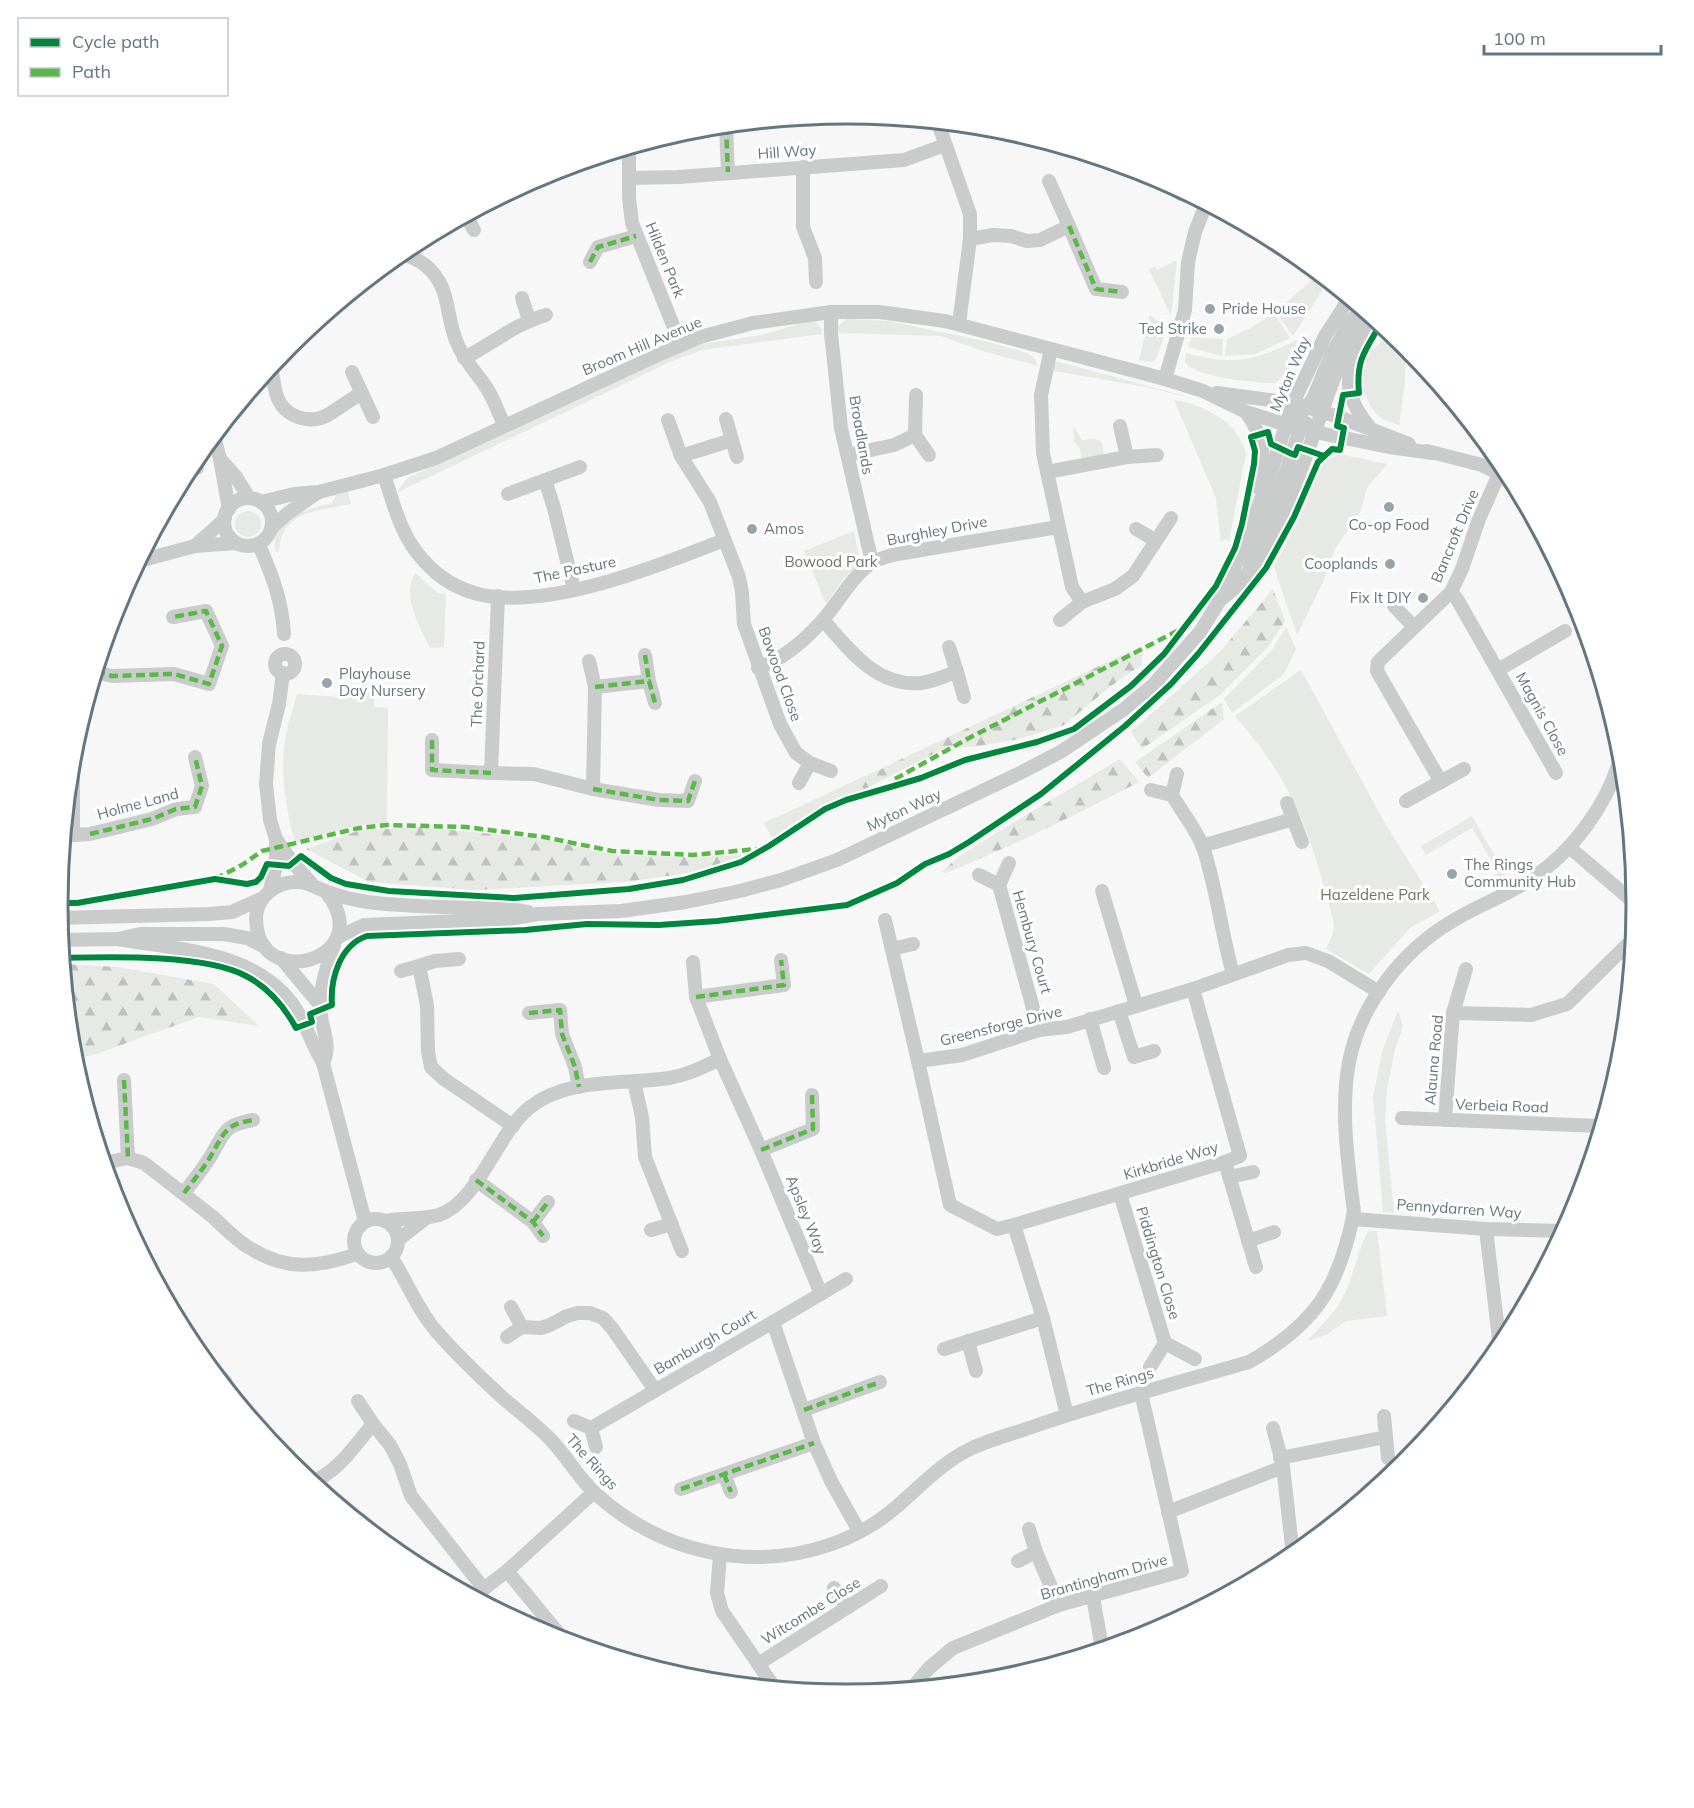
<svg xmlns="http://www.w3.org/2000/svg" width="1694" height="1808" font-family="Mulish,sans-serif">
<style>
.green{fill:#e6e9e4}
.forest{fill:url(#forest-firs)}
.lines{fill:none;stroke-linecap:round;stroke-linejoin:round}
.minor{stroke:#cacccc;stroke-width:14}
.quiet{stroke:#58b947;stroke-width:4.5;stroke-dasharray:9 4.5;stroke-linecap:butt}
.cycleway-casing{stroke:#fff;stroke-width:10}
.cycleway{stroke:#00873e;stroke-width:6}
.poi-dot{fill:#97a4aa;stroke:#fff;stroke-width:2}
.labels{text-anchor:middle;stroke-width:6;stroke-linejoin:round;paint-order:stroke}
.street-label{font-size:15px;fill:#637781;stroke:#fff}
.poi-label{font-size:15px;fill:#637781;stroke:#fff;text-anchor:start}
.park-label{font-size:15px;fill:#687962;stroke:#fff}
.rim{fill:none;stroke:#637781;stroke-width:3}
</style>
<defs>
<pattern id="forest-firs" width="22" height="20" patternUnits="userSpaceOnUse" patternTransform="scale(1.5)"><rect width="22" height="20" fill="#e6e9e4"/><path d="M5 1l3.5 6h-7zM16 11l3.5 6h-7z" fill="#bec2be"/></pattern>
</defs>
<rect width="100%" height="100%" fill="#f7f7f7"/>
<!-- green -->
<g class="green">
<polygon points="1177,260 1171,316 1149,269 1155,267 1157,270"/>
<polygon points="1315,277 1324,287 1293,336 1276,312"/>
<polygon points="1274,313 1290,338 1255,354 1225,356 1227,339 1249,329"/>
<polygon points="1150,315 1167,328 1156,359 1152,362 1139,360"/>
<polygon points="847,319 889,321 989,342 1027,353 1034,358 1038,366 979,350 941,336 837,333 838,326"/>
<path d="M815 321 821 328 822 334 703 350 670 362 398 492C405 475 421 472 437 465L660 360 702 344 761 335 806 322Z"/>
<polygon points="1385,328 1406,346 1405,383 1399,425 1382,419 1371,408 1362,387 1363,369 1370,352 1380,343"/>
<polygon points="1192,337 1223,339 1222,356 1188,347"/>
<path d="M1297 340 1291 367 1276 383C1257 383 1197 378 1185 362L1186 353C1234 366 1253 361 1297 340Z"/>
<polygon points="1059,362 1078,367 1203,401 1146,387 1049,370 1054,363"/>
<path d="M1174 400C1204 405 1238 421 1246 453L1229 541 1224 539 1221 544 1216 498Z"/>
<polygon points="1073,426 1082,440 1094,439 1102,442 1104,455 1082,459 1079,446 1074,442"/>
<polygon points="1339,454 1387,464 1367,488 1360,513 1335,549 1323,582 1297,635 1274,567 1302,513 1324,462"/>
<path d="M348 492 351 504C318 511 282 510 279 551L276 552C268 518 308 509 332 503L336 495Z"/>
<circle cx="248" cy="524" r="13"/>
<polygon points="854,531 860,563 844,578 826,604 804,551"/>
<path d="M415 573 438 593 446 594 444 647 430 648C420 626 401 597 415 573Z"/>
<polygon points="1286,627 1296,649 1284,674 1232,713 1224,699 1272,650"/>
<path d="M1301 670 1386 825 1440 911 1410 928 1369 974 1326 949 1333 933 1334 924C1323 882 1312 839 1293 800 1278 769 1257 742 1235 716Z"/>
<path d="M366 684 374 687V707L388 708 387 823 358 825 295 843C286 809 279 770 286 735 289 721 293 707 297 694L338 697Z"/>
<path d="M897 761 861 780 860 786 865 789 866 794C829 804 806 822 775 843L764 823Z"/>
<polygon points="1472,816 1505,874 1492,881 1490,878 1499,873 1472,828 1426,855 1421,846"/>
<polygon points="1398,1011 1403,1027 1395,1049 1387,1089 1385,1119 1394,1213 1383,1212 1373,1096 1383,1049"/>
<path d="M1368 1231H1377L1387 1316 1346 1321 1326 1335 1307 1341C1320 1326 1337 1312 1345 1293 1354 1273 1358 1251 1368 1231Z"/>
</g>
<!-- forest -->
<g class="forest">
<polygon points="1273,589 1285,621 1268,647 1220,695 1142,749 1131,732 1217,655"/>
<polygon points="1129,652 1142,655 1142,665 1111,686 1064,725 1019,739 973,747 947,747 865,789 860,786 861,780 897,761"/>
<polygon points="1222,702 1224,719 1148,778 1135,762"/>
<path d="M1120 759 1139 782C1076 815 1012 846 946 873L941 872 956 859 999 831Z"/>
<polygon points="420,827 543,839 615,855 693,857 746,855 702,871 625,882 475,890 369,882 306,849 360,830"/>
<polygon points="63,964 117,967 214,984 259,1026 199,1017 96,1054 73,1060"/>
</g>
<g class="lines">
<!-- minor -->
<g class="minor">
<polyline points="938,123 970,214 970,239 959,324"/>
<polyline points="726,126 728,172"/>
<polyline points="629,149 629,198 632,223 681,345"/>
<polyline points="803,167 803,227 815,258 816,282"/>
<polyline points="629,178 679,177 904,160 945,145"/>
<polyline points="1167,184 1181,194 1193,197"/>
<polyline points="466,216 474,230"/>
<polyline points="1069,226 1096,289 1122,292"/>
<polyline points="970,239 993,235 1011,236 1027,241 1040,240 1069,226 1049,181"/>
<path d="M400 254C409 255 418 260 425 265 453 288 444 316 458 345 464 360 475 371 484 384 493 396 498 412 504 425"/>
<polyline points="590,262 598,247 636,236"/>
<polyline points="522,298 529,320"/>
<polyline points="831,312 831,333 841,428 872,562"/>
<polyline points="1051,349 1041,395 1043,453 1072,587 1082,602"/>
<path d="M464 358C492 344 515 324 546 315"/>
<path d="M271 366C273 377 274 389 278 399 286 417 308 424 326 416 338 409 349 400 362 393"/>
<polyline points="352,372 373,417"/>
<polyline points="1165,379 1185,310 1188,262 1195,232 1206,204"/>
<polyline points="1217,393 1293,403 1339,417 1409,444"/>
<path d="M1246 412C1265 439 1266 456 1257 487"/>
<polyline points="726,419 732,440"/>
<polyline points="668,420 681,456 710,502 739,577 742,592 744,624 780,724 796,753 810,763 831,771"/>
<polyline points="1287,425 1298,417 1313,399 1332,353 1350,322 1362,309"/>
<polyline points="1120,426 1127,457"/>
<path d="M1370 428C1349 402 1341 381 1358 349 1363 339 1370 330 1373 319"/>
<polyline points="915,435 916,395"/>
<polyline points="214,436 220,459 229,509"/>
<polyline points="1427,451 1482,465 1512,480"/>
<polyline points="848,455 894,445 915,435 929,455"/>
<polyline points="681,456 732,440 737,457"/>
<polyline points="220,459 236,477 249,498"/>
<polyline points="195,460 197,468"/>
<polyline points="1047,472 1127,457 1157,455"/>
<path d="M384 475C394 505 401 537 424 561 439 578 460 590 482 595 552 609 658 566 724 540"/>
<polyline points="545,480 554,508 574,589"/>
<polyline points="508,494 580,467"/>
<circle cx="248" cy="522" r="24"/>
<polyline points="261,502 294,494 319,492 384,475 436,458 660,354 700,337 753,323 831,312 879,312 945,321 1165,379 1203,391 1246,412 1300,429 1389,447 1433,453"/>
<polyline points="272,527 288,513 317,493"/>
<polyline points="1136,529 1155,540"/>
<path d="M259 545C272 575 282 600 284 634"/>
<polyline points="195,546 225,519"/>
<path d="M1243 560C1270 525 1286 471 1300 429L1306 423"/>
<polyline points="139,561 195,546 236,543"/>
<polyline points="1451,592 1457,599 1556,773"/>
<polyline points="498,596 491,773 534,774 593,789 659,800 688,801 695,781"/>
<path d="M1221 599C1285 554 1313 424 1344 353 1350 340 1359 327 1368 314"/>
<polyline points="1394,606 1414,627"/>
<path d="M823 620C850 650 876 687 921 683 933 682 946 675 957 672L964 697"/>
<polyline points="1060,620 1082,602 1115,589 1133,576 1171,518"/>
<polyline points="949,647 957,672"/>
<circle cx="285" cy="664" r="10"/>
<polyline points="645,655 649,681"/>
<polyline points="589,661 595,687 593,789"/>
<path d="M758 668C784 659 804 641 822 621 839 602 850 579 870 564 876 559 885 558 892 555L1058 527"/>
<polyline points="1498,670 1565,631"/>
<polyline points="96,672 112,676 174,674 209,684 222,646 206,611 173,617"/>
<polyline points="595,687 649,681 655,703"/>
<polyline points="432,740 432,770 491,773"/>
<polyline points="73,746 73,835 90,834 152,819 176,809 195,807 202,786 195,757"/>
<polyline points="1441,782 1377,671 1378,662 1451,592 1462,569 1479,519 1499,474"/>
<polyline points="799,783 810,763"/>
<polyline points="1151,790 1172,795 1177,774"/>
<path d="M1172 795C1182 812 1196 829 1203 847 1217 889 1221 932 1233 974"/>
<polyline points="1406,801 1464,769"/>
<polyline points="1287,803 1302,842"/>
<polyline points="276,839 293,863 312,884"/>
<polyline points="1202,846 1293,819"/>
<polyline points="1569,847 1637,905"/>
<polyline points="979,875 999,885 1039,1030"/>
<polyline points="999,885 1009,863"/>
<polyline points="270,890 276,866 276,839 270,820 266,784 269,744 279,704 283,673"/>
<polyline points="1102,891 1136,1005"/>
<path d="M326 892C376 954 274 989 258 934 256 925 255 915 258 907 265 891 281 881 298 882 310 882 317 889 328 892 340 897 355 900 368 902 414 908 463 907 510 909L528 912"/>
<polyline points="58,918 209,914 232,912 263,898"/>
<polyline points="885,920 918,1061"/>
<polyline points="338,937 364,925 509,919 538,914 621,911 686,902 740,891 781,880 837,860 1022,772 1062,751 1123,710 1154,684 1200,632 1220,600 1232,574 1267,484 1293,403 1325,336 1349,299"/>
<path d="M118 939C178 950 250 950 291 1002 305 1020 311 1043 323 1063L365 1221"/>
<polyline points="61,940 118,939 140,934 224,934 247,938 265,947"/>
<polyline points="892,949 913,944"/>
<polyline points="281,958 320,1005"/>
<polyline points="459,959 435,961 419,966 427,1005 428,1052 431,1067 444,1079 513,1126"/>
<polyline points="693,962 696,997 720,1059 761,1150 821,1294"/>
<polyline points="401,971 419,966"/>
<polyline points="696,997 784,985 781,960"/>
<polyline points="1119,1011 1134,1057 1154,1051"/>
<polyline points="529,1013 560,1010 562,1034 575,1067 579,1087"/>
<polyline points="1453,1013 1531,1015 1567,1004 1634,938"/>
<polyline points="1090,1019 1104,1068"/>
<path d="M323 1063C333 1043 319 1025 320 1004 321 983 328 964 334 945"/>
<polyline points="124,1080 128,1158"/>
<polyline points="634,1082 642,1117 645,1157 682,1251"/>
<polyline points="1402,1118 1601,1126"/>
<polyline points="1445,1120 1453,1013 1466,969"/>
<polyline points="761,1150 813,1129 812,1095"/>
<polyline points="1225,1162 1256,1267"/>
<path d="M104 1163 128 1158 144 1163C167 1181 190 1199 213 1217 224 1227 235 1239 248 1247 285 1271 317 1268 357 1254"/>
<polyline points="1229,1177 1253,1172"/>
<polyline points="476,1180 533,1222 543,1236"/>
<path d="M184 1193C193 1181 204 1168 212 1154 225 1131 225 1125 253 1120"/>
<polyline points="1120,1194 1165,1343 1195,1359"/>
<polyline points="1353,1219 1486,1229 1564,1231"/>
<circle cx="376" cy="1241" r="22"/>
<path d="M385 1221C403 1217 422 1220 439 1215 478 1202 497 1134 529 1108 567 1077 623 1085 669 1078 688 1075 703 1067 720 1059"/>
<polyline points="533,1222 548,1202"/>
<polyline points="1014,1225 1225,1162 1240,1156 1193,989"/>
<polyline points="1486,1229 1500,1348"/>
<polyline points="651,1230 672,1224"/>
<polyline points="398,1240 426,1218"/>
<polyline points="1248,1241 1274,1232"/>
<path d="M391 1257C407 1281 418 1311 437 1332 457 1355 480 1377 503 1398 518 1411 535 1424 550 1439 567 1456 578 1478 596 1494 660 1552 750 1573 832 1544 853 1537 878 1523 895 1508 920 1487 942 1462 972 1448 992 1439 1015 1433 1035 1426 1105 1402 1177 1383 1249 1362 1316 1324 1339 1287 1354 1212 1348 1162 1340 1111 1349 1062 1360 1005 1402 951 1451 922 1475 907 1503 897 1528 881 1572 853 1610 803 1622 751"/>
<polyline points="846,1279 773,1322 814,1443 831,1481 859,1531"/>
<polyline points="511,1307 522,1327"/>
<polyline points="507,1337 522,1327 541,1328 550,1325 567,1316 578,1313 590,1313 603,1318 612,1328 655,1390"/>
<polyline points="968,1341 976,1371"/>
<polyline points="944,1349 1043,1318"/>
<polyline points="209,1365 225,1381 228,1389"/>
<polyline points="1150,1367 1165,1343"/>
<polyline points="358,1401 373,1424"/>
<polyline points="804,1410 880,1382"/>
<polyline points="1067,1415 1043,1318 1014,1225 997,1229 950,1205 918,1061 962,1055 1039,1030 1067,1027 1193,989 1288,955 1306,953 1328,961 1379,992"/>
<polyline points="1384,1416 1388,1458"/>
<polyline points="574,1421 591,1428 773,1322"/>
<polyline points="591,1428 596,1447"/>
<polyline points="1273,1428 1283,1466"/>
<polyline points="1280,1458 1386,1437"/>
<polyline points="724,1474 731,1492"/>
<path d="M312 1482C339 1471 354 1446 373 1424L390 1445 400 1464 411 1496 484 1589"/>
<polyline points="681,1489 814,1443"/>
<polyline points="1168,1512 1283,1467 1293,1555"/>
<polyline points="1029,1529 1036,1552 1059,1605"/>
<polyline points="720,1555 717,1593 722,1611 774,1687"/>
<polyline points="1018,1561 1036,1552"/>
<polyline points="507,1571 564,1640"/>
<polyline points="834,1588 847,1608"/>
<polyline points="474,1596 507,1571 594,1492"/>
<polyline points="1093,1597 1102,1648"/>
<polyline points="758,1664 881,1586"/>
<polyline points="913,1687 929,1668 953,1648 1059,1605 1182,1571 1141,1393"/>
</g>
<!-- quiet -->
<g class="quiet">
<polyline points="726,126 728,172"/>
<polyline points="1069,226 1096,289 1122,292"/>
<polyline points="590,262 598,247 636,236"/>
<polyline points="645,655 649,681"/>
<polyline points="96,672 112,676 174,674 209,684 222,646 206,611 173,617"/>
<polyline points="595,687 649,681 655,703"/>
<polyline points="432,740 432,770 491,773"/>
<polyline points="895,779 971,737 1179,630"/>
<polyline points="593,789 659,800 688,801 695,781"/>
<polyline points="90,834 152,819 176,809 195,807 202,786 195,757"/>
<polyline points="215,879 242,865 262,851 359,828 387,825 466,827 544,837 612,851 693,855 757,849"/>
<polyline points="696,997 784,985 781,960"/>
<polyline points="529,1013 560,1010 562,1034 575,1067 579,1087"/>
<polyline points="124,1080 128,1158"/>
<polyline points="761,1150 813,1129 812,1095"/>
<polyline points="476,1180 533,1222 543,1236"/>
<path d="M184 1193C193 1181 204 1168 212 1154 225 1131 225 1125 253 1120"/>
<polyline points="533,1222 548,1202"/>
<polyline points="804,1410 880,1382"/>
<polyline points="724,1474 731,1492"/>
<polyline points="681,1489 814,1443"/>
</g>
<!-- cycleway casing -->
<g class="cycleway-casing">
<g id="cycleway">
<polyline points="57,903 77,903 215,879 247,884 256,882 261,877 267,864 289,866 301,856 331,878 346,884 389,891 514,898 629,889 683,880 741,862 769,846 825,809 846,800 921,778 965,760 1037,742 1074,729 1131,686 1164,654 1216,586 1235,548 1242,524 1254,464 1255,451 1251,437 1268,432 1271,444 1292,454 1295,455 1298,447 1324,456"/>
<path d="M62 958C110 957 204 954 246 976 269 988 284 1006 296 1028L312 1022 310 1014 332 1005C330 979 340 945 367 936L525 930 587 924 659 925 717 921 847 905 897 883 925 864 949 854 969 842 1041 794 1125 726 1171 684 1198 654 1266 568 1294 517 1318 462 1332 449 1340 450 1344 428 1337 426 1343 395 1359 393C1356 361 1364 352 1380 325"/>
</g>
</g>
<!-- cycleway -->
<use href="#cycleway" class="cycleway"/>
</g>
<!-- markers -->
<g class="poi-dot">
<circle cx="1210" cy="309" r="6"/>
<circle cx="1219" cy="329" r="6"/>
<circle cx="1389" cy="507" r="6"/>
<circle cx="752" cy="529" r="6"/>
<circle cx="1390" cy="564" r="6"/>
<circle cx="1423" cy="598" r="6"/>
<circle cx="327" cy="683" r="6"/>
<circle cx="1452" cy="874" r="6"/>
</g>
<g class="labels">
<!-- street labels -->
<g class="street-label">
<text transform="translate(787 152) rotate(-4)" y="5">Hill Way</text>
<text transform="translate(665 260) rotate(68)" y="5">Hilden Park</text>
<text transform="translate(642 346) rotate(-23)" y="5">Broom Hill Avenue</text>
<text transform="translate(1290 374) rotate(-67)" y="5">Myton Way</text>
<text transform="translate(861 435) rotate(80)" y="5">Broadlands</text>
<text transform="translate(937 531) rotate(-11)" y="5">Burghley Drive</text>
<text transform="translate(1455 536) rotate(-67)" y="5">Bancroft Drive</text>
<text transform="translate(575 570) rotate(-12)" y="5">The Pasture</text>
<text transform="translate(780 674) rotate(70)" y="5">Bowood Close</text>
<text transform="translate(478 684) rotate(-88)" y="5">The Orchard</text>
<text transform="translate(1542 714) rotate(61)" y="5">Magnis Close</text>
<text transform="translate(138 804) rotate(-15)" y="5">Holme Land</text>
<text transform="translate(904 810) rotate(-25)" y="5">Myton Way</text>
<text transform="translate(1032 942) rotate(74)" y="5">Hembury Court</text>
<text transform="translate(1001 1026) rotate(-14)" y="5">Greensforge Drive</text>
<text transform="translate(1434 1060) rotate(-85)" y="5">Alauna Road</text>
<text transform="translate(1502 1106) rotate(2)" y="5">Verbeia Road</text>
<text transform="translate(1171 1161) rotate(-17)" y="5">Kirkbride Way</text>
<text transform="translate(1459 1209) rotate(4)" y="5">Pennydarren Way</text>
<text transform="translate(806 1215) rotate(68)" y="5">Apsley Way</text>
<text transform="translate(1158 1263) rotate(73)" y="5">Piddington Close</text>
<text transform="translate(705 1342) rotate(-30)" y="5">Bamburgh Court</text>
<text transform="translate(1120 1382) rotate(-16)" y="5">The Rings</text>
<text transform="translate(592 1462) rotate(48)" y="5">The Rings</text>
<text transform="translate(1104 1577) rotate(-16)" y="5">Brantingham Drive</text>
<text transform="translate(811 1611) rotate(-32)" y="5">Witcombe Close</text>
</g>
<!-- poi labels -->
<g class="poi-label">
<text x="1222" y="314">Pride House</text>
<text x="1207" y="334" text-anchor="end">Ted Strike</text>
<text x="1389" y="530" text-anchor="middle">Co-op Food</text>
<text x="764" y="534">Amos</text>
<text x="1378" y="569" text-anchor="end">Cooplands</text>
<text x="1411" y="603" text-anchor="end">Fix It DIY</text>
<text x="339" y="679">Playhouse<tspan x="339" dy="17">Day Nursery</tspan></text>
<text x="1464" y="870">The Rings<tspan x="1464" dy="17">Community Hub</tspan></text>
</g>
<!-- park labels -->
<g class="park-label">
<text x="831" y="567">Bowood Park</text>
<text x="1375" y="900">Hazeldene Park</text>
</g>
</g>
<!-- crop -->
<path d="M0 0H1694V1808H0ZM847 124H847A779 779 0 0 1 1626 903V905A779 779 0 0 1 847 1684H847A779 779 0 0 1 68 905V903A779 779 0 0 1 847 124Z" fill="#fff" fill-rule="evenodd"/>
<path class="rim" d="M847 124H847A779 779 0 0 1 1626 903V905A779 779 0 0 1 847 1684H847A779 779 0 0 1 68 905V903A779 779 0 0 1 847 124Z"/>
<!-- legend -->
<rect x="18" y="18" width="210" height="78" fill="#ffffff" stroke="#c1c9cd" stroke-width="1.5"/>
<rect x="30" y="38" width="30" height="9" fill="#00873e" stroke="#c1c9cd" stroke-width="1.5"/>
<text x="72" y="48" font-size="18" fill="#637781">Cycle path</text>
<rect x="30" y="68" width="30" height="9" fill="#58b947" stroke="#c1c9cd" stroke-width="1.5"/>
<text x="72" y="78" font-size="18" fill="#637781">Path</text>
<!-- scale -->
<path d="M1484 45v9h177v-9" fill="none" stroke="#637781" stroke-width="3"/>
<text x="1493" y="45" font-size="18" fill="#637781" stroke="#ffffff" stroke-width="4.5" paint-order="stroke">100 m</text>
</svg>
